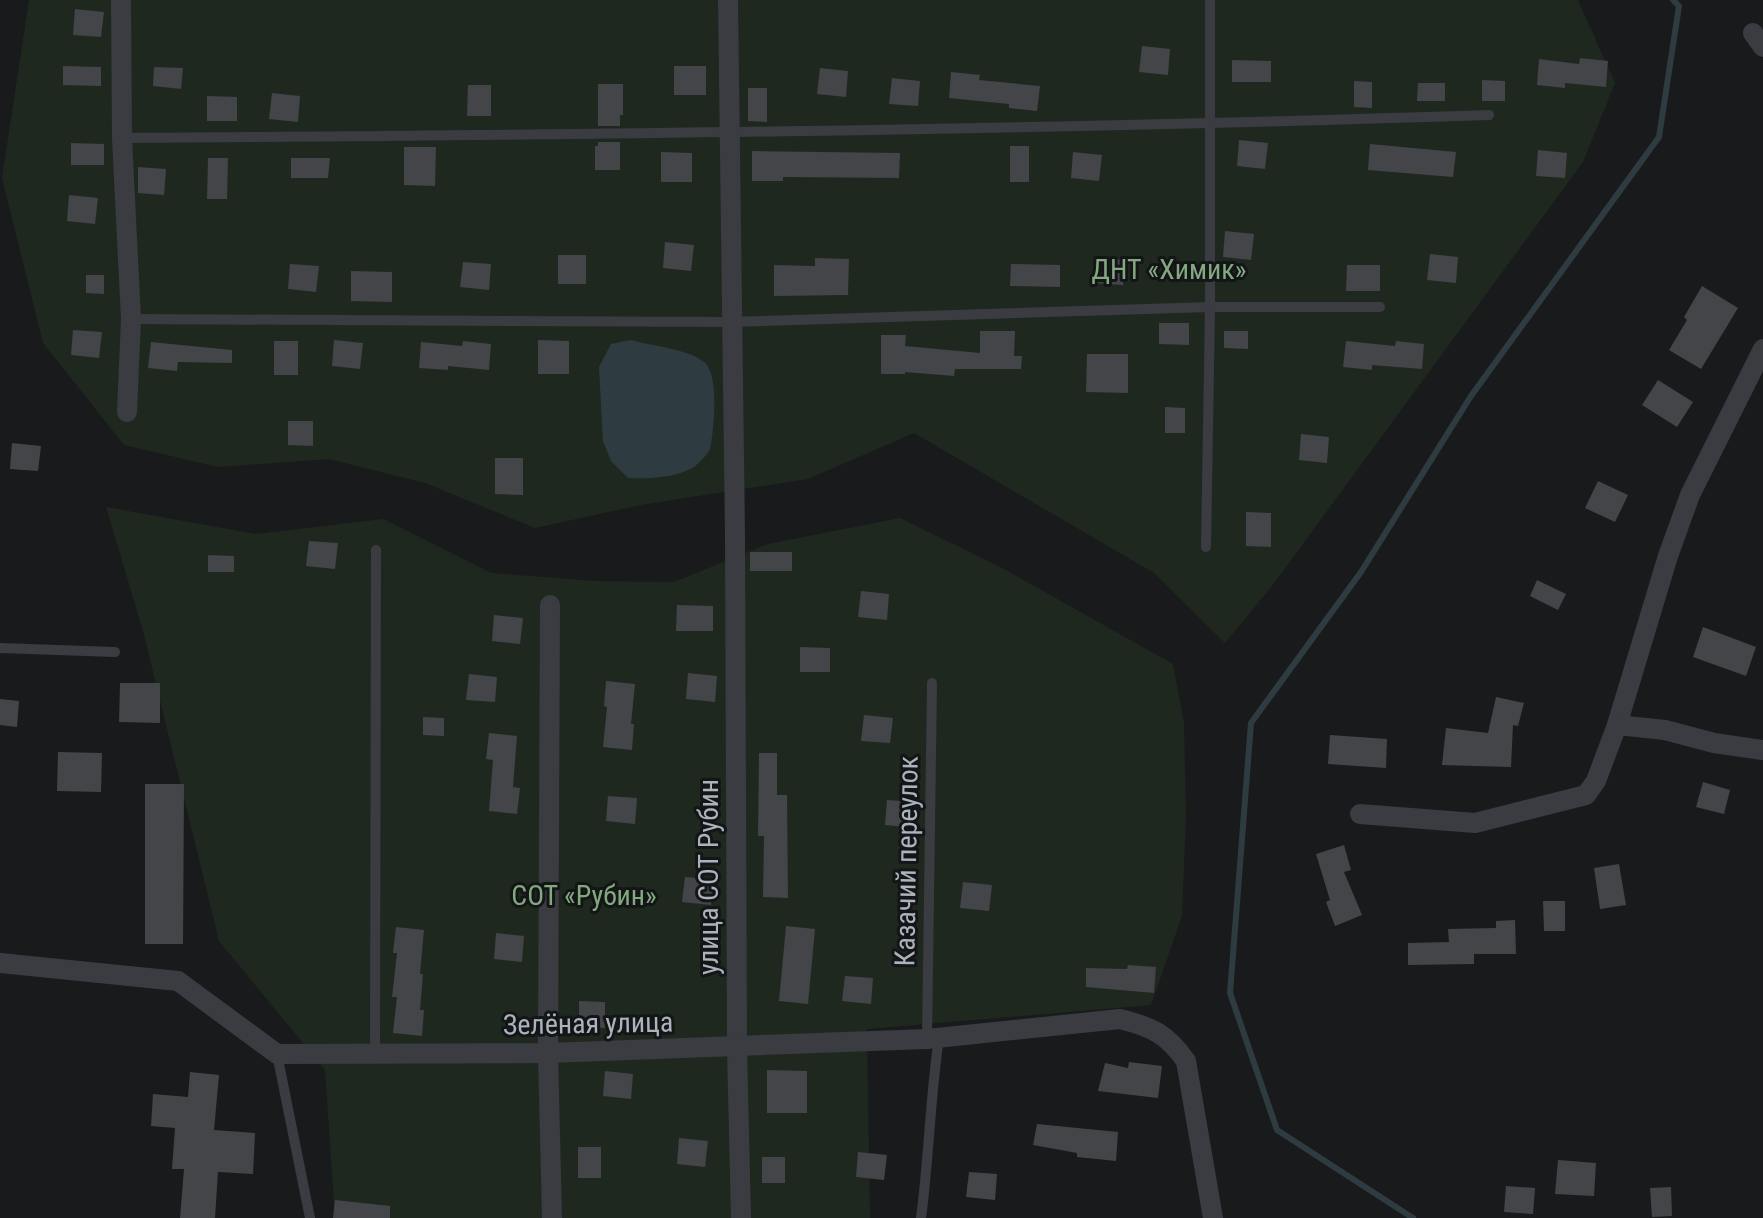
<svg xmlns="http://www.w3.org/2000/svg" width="1763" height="1218" font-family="'Roboto Condensed',sans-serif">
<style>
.green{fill:#1f281f}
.water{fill:#2e3c42}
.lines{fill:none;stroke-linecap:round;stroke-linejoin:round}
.stream{stroke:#2e3c42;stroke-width:6}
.building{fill:#434549}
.lane{stroke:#3a3c41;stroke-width:10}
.street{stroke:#3a3c41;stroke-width:20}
.labels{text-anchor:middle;stroke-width:6;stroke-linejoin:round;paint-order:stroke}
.park-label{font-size:28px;fill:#83a980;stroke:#141517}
.street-label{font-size:28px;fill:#abb3bd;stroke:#141517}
</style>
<rect width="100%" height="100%" fill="#191a1c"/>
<!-- green -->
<g class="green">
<polygon points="29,0 1578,0 1615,83 1583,162 1275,582 1225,643 1154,573 914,433 808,479 641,505 535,528 425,483 329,459 218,467 124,445 43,343 2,178"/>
<polygon points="106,507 256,534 383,519 491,573 594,581 674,582 768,544 900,518 1004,569 1173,664 1184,723 1186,815 1182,916 1151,1005 867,1029 870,1218 335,1218 325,1070 219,941 143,631"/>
</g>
<!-- water -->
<path class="water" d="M631 340C651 346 692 349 706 364 719 378 714 431 710 449 708 454 699 463 694 467 676 478 648 479 628 478L611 461 603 441 599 367 611 344Z"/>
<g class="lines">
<!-- stream -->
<polyline class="stream" points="1413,1218 1277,1130 1230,993 1251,723 1361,572 1471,396 1659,137 1679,6 1673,0"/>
</g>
<!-- building -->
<g class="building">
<polygon points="75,9 104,12 101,37 73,35"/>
<polygon points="1142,46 1170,49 1168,75 1139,72"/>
<polygon points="1580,58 1608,61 1606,87 1565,83 1565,88 1537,85 1539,59 1579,64"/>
<polygon points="1232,60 1271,61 1271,82 1232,82"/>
<polygon points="63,66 101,67 101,86 63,85"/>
<rect x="674" y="66" width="32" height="29"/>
<polygon points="154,67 183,68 181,89 153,86"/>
<polygon points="820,68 848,71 846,97 817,94"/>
<polygon points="951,72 980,75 979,80 1040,86 1037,111 1009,108 1009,104 949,98"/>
<polygon points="892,78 920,81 918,106 889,104"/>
<polygon points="1482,80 1505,81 1505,101 1482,101"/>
<polygon points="1354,81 1372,82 1372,108 1354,107"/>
<polygon points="1418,83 1445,83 1445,101 1417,101"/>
<polygon points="598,84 623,84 623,115 620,115 620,126 598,126"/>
<polygon points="468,85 491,85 491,116 467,116"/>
<polygon points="748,88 767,88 767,122 748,121"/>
<polygon points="272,93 300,96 298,122 269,119"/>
<polygon points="207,96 237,97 237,121 207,121"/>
<polygon points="1239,140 1268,143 1265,169 1237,166"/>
<polygon points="598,142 620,142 620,170 595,170 595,146 598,146"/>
<polygon points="71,143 104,144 104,165 71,165"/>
<polygon points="1370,144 1456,152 1453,177 1368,170"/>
<rect x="1010" y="146" width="19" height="36"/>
<polygon points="404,147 436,147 435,186 404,185"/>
<polygon points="1538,150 1567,153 1565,178 1536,176"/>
<polygon points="752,151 900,153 899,178 783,177 783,181 752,181"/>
<polygon points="661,152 692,153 692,182 661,182"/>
<polygon points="1073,152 1102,155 1099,181 1071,178"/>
<polygon points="208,158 228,158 227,199 207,199"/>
<polygon points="291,158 330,158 328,178 291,178"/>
<polygon points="138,167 166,169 164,195 138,193"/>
<polygon points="69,195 98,198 95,224 67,221"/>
<polygon points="1225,231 1254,234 1251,260 1223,257"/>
<polygon points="665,242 694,245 691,271 663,268"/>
<polygon points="1430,254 1458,257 1456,283 1427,280"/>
<rect x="558" y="255" width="28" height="29"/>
<polygon points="1096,257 1125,260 1123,285 1094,283"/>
<polygon points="815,258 849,259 848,295 774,296 774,265 815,266"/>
<polygon points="463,262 491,264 489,290 460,287"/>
<polygon points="290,264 319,266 316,292 288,289"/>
<polygon points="1011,264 1060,265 1060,287 1010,286"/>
<polygon points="1347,265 1380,265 1380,291 1346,291"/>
<polygon points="351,271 392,272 392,302 351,301"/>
<polygon points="86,275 104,275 104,294 86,293"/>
<polygon points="1702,286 1738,308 1701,369 1669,350 1687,320 1684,317"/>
<polygon points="1159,323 1189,323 1189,345 1159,344"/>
<polygon points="73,330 102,332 99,358 71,355"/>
<polygon points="980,331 1015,331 1014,356 1022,356 1021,369 955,369 954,376 905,372 905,374 881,374 881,335 906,335 905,346 980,353"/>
<polygon points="1224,331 1248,331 1248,349 1224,348"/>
<polygon points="334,340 363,343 360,369 332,366"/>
<polygon points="538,340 569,341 569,374 538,374"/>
<rect x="274" y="341" width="24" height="34"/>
<polygon points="463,341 491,344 489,370 448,366 448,370 419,368 421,342 462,346"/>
<polygon points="1346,341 1395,346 1396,341 1424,344 1422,369 1372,365 1372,370 1343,367"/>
<polygon points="151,342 232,350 232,363 178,362 177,371 148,368"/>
<polygon points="1087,354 1128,354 1128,393 1086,392"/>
<polygon points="1658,380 1693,402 1677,427 1642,405"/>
<polygon points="1165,407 1185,408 1185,433 1165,433"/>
<polygon points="288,421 313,421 313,446 288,445"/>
<polygon points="1301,434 1329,437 1327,463 1299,460"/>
<polygon points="12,443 41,446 38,471 10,469"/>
<polygon points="495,458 523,458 523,495 495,494"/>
<polygon points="1598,481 1628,495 1615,522 1585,508"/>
<polygon points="1246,512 1271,513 1271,547 1246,546"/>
<polygon points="309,541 338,543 335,569 306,566"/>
<rect x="750" y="552" width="42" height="19"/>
<polygon points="208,555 234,556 234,572 208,572"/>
<polygon points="1537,580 1566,594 1558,610 1530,596"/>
<polygon points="861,591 889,594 887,620 858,617"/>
<polygon points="677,605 713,606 713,631 676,631"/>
<polygon points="494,615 523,618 520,644 492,641"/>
<polygon points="1703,627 1756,647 1746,676 1693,657"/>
<polygon points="800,647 830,648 830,672 800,672"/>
<polygon points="688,673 717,676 715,702 686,699"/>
<polygon points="469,674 497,677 495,702 466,700"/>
<polygon points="606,681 635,684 631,724 634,724 632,750 603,747 607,707 604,706"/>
<polygon points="120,683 160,683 160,723 119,722"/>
<polygon points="1496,697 1524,703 1518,726 1513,725 1511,767 1442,765 1446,728 1488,733"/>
<polygon points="0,699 19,701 17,727 0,725"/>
<polygon points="864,715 893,718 890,743 861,741"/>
<polygon points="423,717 444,718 444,736 423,735"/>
<polygon points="489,733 517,736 513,787 520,788 517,814 489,811 493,760 486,759"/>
<polygon points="1330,735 1387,739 1386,768 1328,764"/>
<polygon points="58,752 102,753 101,792 57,791"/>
<polygon points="759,753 777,753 777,795 787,795 788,898 763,897 764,836 758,836"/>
<polygon points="1703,782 1730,790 1724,814 1696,807"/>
<polygon points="145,784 184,784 183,944 145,944"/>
<polygon points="608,796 637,798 635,824 606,821"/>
<polygon points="887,800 916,802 914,828 885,825"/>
<polygon points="1344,845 1351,870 1344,872 1362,915 1335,926 1326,902 1330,900 1316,854"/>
<polygon points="1619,864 1626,905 1600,909 1594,868"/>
<polygon points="685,877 713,879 711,905 682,902"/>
<polygon points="963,882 992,885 989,911 960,908"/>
<polygon points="1543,901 1565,901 1565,931 1544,931"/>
<polygon points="1515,920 1516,954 1474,954 1474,964 1408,965 1408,943 1449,942 1448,929 1496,928 1496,921"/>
<polygon points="786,926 815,929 808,1004 779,1001"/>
<polygon points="396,927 424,930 420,974 423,974 420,1010 424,1010 422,1036 393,1033 397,997 392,997 397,953 393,953"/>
<polygon points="496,933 524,936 522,962 494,959"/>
<polygon points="1128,965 1156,967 1154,993 1086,987 1086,968 1127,969"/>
<polygon points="845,976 873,978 871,1004 842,1001"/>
<polygon points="579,1001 605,1002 605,1028 579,1027"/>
<polygon points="1129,1062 1162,1066 1158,1098 1098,1091 1105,1063 1128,1068"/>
<polygon points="767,1070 807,1071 807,1113 767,1113"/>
<polygon points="605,1071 633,1074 631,1099 603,1096"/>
<polygon points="190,1072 219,1075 214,1130 255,1133 253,1174 218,1172 215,1218 180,1218 184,1169 172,1169 175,1128 151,1126 153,1094 188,1097"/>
<polygon points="1037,1124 1118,1132 1116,1161 1077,1157 1077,1153 1033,1145"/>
<polygon points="679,1138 708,1141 705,1167 677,1164"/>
<rect x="578" y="1147" width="23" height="31"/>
<polygon points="858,1152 887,1155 884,1180 856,1177"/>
<rect x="762" y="1157" width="23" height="26"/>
<polygon points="1558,1160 1596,1163 1594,1196 1555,1194"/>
<polygon points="969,1172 997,1174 995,1200 966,1197"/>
<polygon points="1506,1186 1535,1188 1533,1214 1504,1212"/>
<polygon points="1671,1187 1672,1216 1652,1217 1650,1188"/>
<polygon points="335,1200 390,1206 390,1218 333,1218"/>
</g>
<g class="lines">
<!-- lane -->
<g class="lane">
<path d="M122 138C578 135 1033 130 1489 115"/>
<polyline points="131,319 730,322 1210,307 1380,307"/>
<polyline points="1206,547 1210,307 1210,0"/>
<polyline points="0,648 115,652"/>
<polyline points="927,1039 932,683"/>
<polyline points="277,1054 310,1218"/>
<polyline points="375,1054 376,550"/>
<path d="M921 1218C929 1158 930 1098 939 1038"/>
</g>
<!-- street -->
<g class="street">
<polyline points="121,0 122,138 131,319 127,412"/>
<polyline points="728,0 735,536 737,1047 741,1218"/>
<polyline points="1753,33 1763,47"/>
<polyline points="550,605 548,1053 552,1218"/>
<polyline points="1617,725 1668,556 1690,495 1763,349"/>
<polyline points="1360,814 1475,823 1586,795 1596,781 1617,725 1665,730 1714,743 1763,750"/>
<path d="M0 963 178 981 277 1054 548 1053 927 1039 1120 1019C1152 1027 1167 1034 1186 1061L1213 1218"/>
</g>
</g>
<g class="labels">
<!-- park labels -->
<g class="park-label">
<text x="1169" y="279">ДНТ «Химик»</text>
<text x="584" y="905">СОТ «Рубин»</text>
</g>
<!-- street labels -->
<g class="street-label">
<text transform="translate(906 861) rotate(-89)" y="10">Казачий переулок</text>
<text transform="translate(708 877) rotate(-90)" y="10">улица СОТ Рубин</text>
<text transform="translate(588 1023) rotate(-1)" y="10">Зелёная улица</text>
</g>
</g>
</svg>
